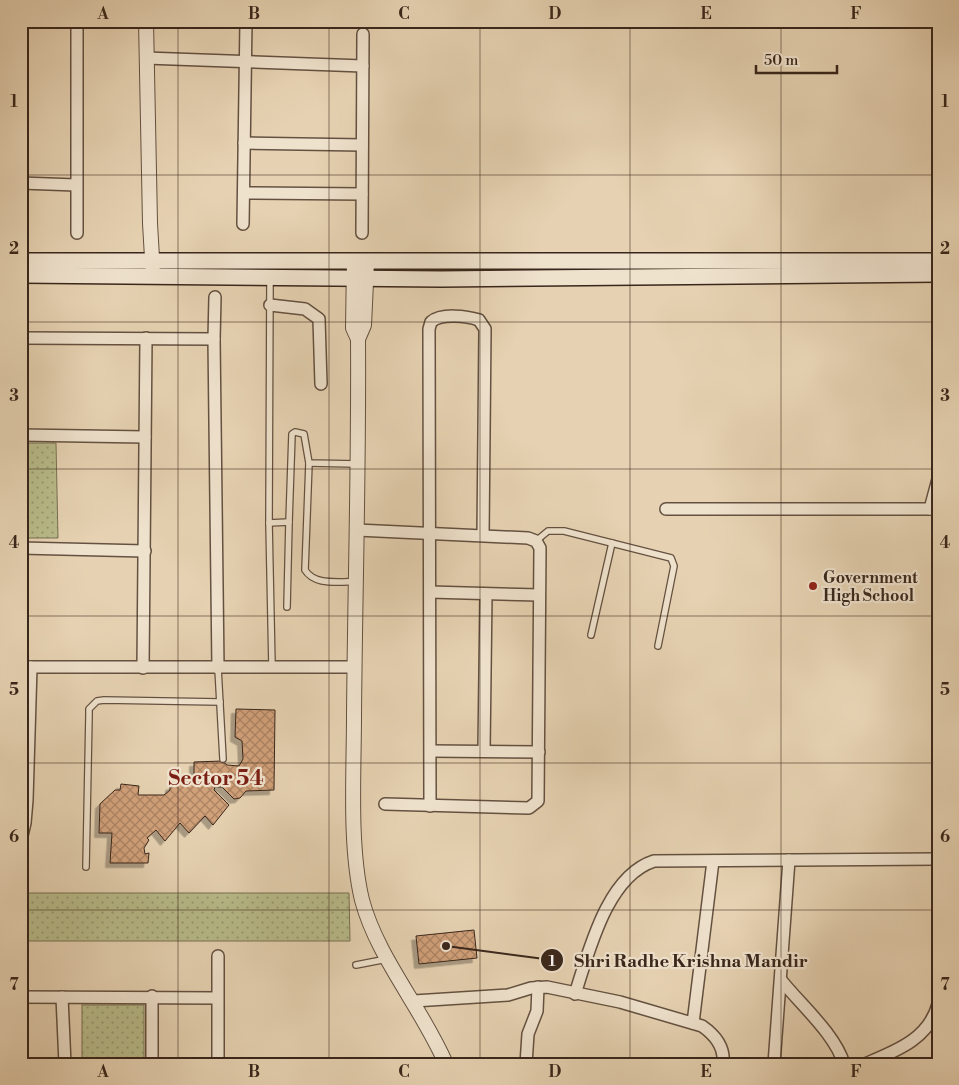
<svg xmlns="http://www.w3.org/2000/svg" width="959" height="1085" font-family="'Libre Bodoni',serif">
<style>
.park{fill:url(#park-dots);stroke:#787052}
.building{fill:url(#building-cross-hatch);stroke:#39261b;filter:url(#shadow)}
.lines{fill:none;stroke-linecap:round;stroke-linejoin:round}
.service-casing{stroke:#645141;stroke-width:8}
.minor-casing{stroke:#645141;stroke-width:14}
.tertiary-casing{stroke:#645141;stroke-width:16}
.secondary-casing{stroke:#39261b;stroke-width:18}
.service{stroke:#efe2cd;stroke-width:5.5}
.minor{stroke:#efe2cd;stroke-width:11}
.tertiary{stroke:#efe2cd;stroke-width:14}
.secondary{stroke:#efe2cd;stroke-width:15}
.grid{fill:none;stroke:#39261b;stroke-width:1;stroke-opacity:0.55}
.poi-dot{fill:#8f2418;stroke:#efe2cd;stroke-width:2}
.labels{text-anchor:middle;stroke-width:4.5;stroke-linejoin:round;paint-order:stroke}
.poi-label{font-size:16px;font-weight:bold;fill:#39261b;stroke:#efe2cd;text-anchor:start}
.district-label{font-size:21px;font-weight:bold;fill:#7a1f14;stroke:#efe2cd}
.leader{fill:none;stroke:#39261b;stroke-width:2}
.callout-dot{fill:#39261b;stroke:#efe2cd;stroke-width:2}
.mark-label{font-size:15px;text-anchor:middle;font-weight:bold;fill:#fff}
.callout-label{font-size:18px;text-anchor:middle;font-weight:bold;fill:#39261b;stroke:#efe2cd;stroke-width:4.5;stroke-linejoin:round;paint-order:stroke}
.neatline{fill:none;stroke:#39261b;stroke-width:2}
.grid-label{font-size:16px;text-anchor:middle;font-weight:bold;fill:#39261b}
</style>
<defs>
<pattern id="park-dots" width="8" height="8" patternUnits="userSpaceOnUse" patternTransform="scale(1.25)"><rect width="8" height="8" fill="#b8bb8a"/><path d="M2 2h.1M6 6h.1" fill="none" stroke="#979870" stroke-width="1.8" stroke-linecap="round"/></pattern>
<pattern id="building-cross-hatch" width="8" height="8" patternUnits="userSpaceOnUse" patternTransform="scale(1.25)"><rect width="8" height="8" fill="#d1a17a"/><path d="M0 0l8 8M0 8l8-8" fill="none" stroke="#ab8363"/></pattern>
<filter id="shadow"><feDropShadow dx="-4.5" dy="4.5" stdDeviation="0" flood-color="#0004"/></filter>
</defs>
<rect width="100%" height="100%" fill="#e6d2b2"/>
<filter id="stains"><feTurbulence type="fractalNoise" baseFrequency=".004" numOctaves="4"/><feColorMatrix values="0 0 0 0 .2 0 0 0 0 .09 0 0 0 0 .02 0 0 0 .5 -.17"/></filter>
<radialGradient id="worn" r=".72"><stop offset=".6" stop-color="#630" stop-opacity="0"/><stop offset="1" stop-color="#630" stop-opacity=".3"/></radialGradient>
<!-- park -->
<g class="park">
<polygon points="21,443 56,443 58,538 21,538"/>
<polygon points="21,667 31,667 29,755 21,755"/>
<polygon points="21,893 349,893 350,941 21,941"/>
<rect x="82" y="1005" width="62" height="59"/>
</g>
<!-- building -->
<g class="building">
<polygon points="236,709 275,710 274,790 246,791 240,798 234,799 222,787 215,787 214,790 229,805 213,825 205,816 189,833 180,823 165,841 156,830 147,838 149,840 144,848 145,854 149,853 148,863 110,863 112,833 99,833 100,804 115,790 120,790 121,784 139,786 138,795 164,795 170,790 170,786 177,784 187,776 194,775 194,762 222,761 227,765 239,766 243,759 242,741 235,737"/>
<polygon points="474,930 477,958 419,964 416,936"/>
</g>
<g class="lines">
<!-- service casing -->
<g class="service-casing">
<g id="service">
<polyline points="270,279 269,523 272,667"/>
<path d="M309 463 305 570C315 586 338 581 355 582"/>
<polyline points="289,522 292,434 295,432 304,434 309,463 357,464"/>
<polyline points="269,523 289,522 287,607"/>
<polyline points="536,541 548,531 564,531 671,558 674,566 658,646"/>
<polyline points="591,635 612,543"/>
<polyline points="218,668 223,759"/>
<polyline points="86,867 89,715 89,709 97,701 104,700 220,702"/>
<polyline points="356,965 387,959"/>
</g>
</g>
<!-- minor casing -->
<g class="minor-casing">
<g id="minor">
<polyline points="146,58 363,66"/>
<polyline points="244,143 362,145"/>
<polyline points="21,183 76,185"/>
<polyline points="244,193 362,194"/>
<polyline points="243,224 246,21"/>
<polyline points="77,233 77,21"/>
<polyline points="362,233 363,34"/>
<polyline points="215,297 214,339 218,668"/>
<polyline points="270,305 305,309 319,319 321,384"/>
<polyline points="21,338 214,339"/>
<polyline points="21,435 145,437"/>
<polyline points="666,509 938,509"/>
<polyline points="930,509 938,479"/>
<polyline points="357,530 528,538 536,541 540,548 538,801 529,808 385,804"/>
<polyline points="21,548 145,551"/>
<polyline points="430,592 539,595"/>
<polyline points="21,667 354,667"/>
<polyline points="143,668 146,338"/>
<polyline points="484,750 486,594"/>
<polyline points="431,751 539,752"/>
<path d="M430 806 429 329 431 322C441 313 467 316 479 320L485 329 483 535"/>
<polyline points="21,840 25,823 27,800 31,667"/>
<path d="M781 980C801 1005 835 1034 844 1064"/>
<path d="M575 994C589 951 607 876 654 861L938 859"/>
<polyline points="21,997 217,998"/>
<polyline points="62,997 65,1064"/>
<path d="M414 1001 508 995 531 988 547 987 620 1002 702 1026C715 1035 725 1047 723 1064"/>
<polyline points="693,1023 713,861"/>
<polyline points="152,1064 152,996"/>
<polyline points="218,1064 218,956"/>
<polyline points="526,1064 528,1034 537,1011 538,987"/>
<polyline points="774,1064 789,860"/>
<path d="M865 1064C896 1051 929 1039 938 1004"/>
</g>
</g>
<!-- tertiary casing -->
<g class="tertiary-casing">
<g id="tertiary">
<polyline points="146,21 150,223 153,275"/>
<polyline points="354,261 353,328 358,339"/>
<path d="M367 261 364 325 358 339C359 464 355 590 354 716 354 772 349 846 362 900 377 957 422 1008 446 1064"/>
</g>
</g>
<!-- secondary casing -->
<g class="secondary-casing">
<g id="secondary">
<polyline points="21,261 938,261"/>
<polyline points="21,275 441,279 938,274"/>
</g>
</g>
<!-- service -->
<use href="#service" class="service"/>
<!-- minor -->
<use href="#minor" class="minor"/>
<!-- tertiary -->
<use href="#tertiary" class="tertiary"/>
<!-- secondary -->
<use href="#secondary" class="secondary"/>
</g>
<!-- grid -->
<path class="grid" d="M178 21V1064M329 21V1064M480 21V1064M630 21V1064M781 21V1064M21 175H938M21 322H938M21 469H938M21 616H938M21 763H938M21 910H938"/>
<!-- markers -->
<circle class="poi-dot" cx="813" cy="586" r="5"/>
<g class="labels">
<!-- poi labels -->
<g class="poi-label">
<text x="823" y="583">Government<tspan x="823" dy="18">High School</tspan></text>
</g>
<!-- district labels -->
<g class="district-label">
<text x="216" y="785">Sector 54</text>
</g>
</g>
<!-- callouts -->
<path class="leader" d="M446 946L552 960"/>
<g class="callout-dot">
<circle cx="446" cy="946" r="5"/>
<circle cx="552" cy="960" r="12"/>
</g>
<g class="mark-label">
<text x="552" y="966">1</text>
</g>
<g class="callout-label">
<text x="691" y="967">Shri Radhe Krishna Mandir</text>
</g>
<!-- margin -->
<rect width="959" height="1085" fill="none" stroke="#e6d2b2" stroke-width="55"/>
<!-- scale -->
<path d="M756 65v8h81v-8" fill="none" stroke="#39261b" stroke-width="2.5"/>
<text x="764" y="65" font-size="15" fill="#39261b" stroke="#efe2cd" stroke-width="4" paint-order="stroke">50 m</text>
<rect x="28" y="28" width="904" height="1030" class="neatline"/>
<g class="grid-label">
<text x="103" y="19">A</text>
<text x="254" y="19">B</text>
<text x="404" y="19">C</text>
<text x="555" y="19">D</text>
<text x="706" y="19">E</text>
<text x="856" y="19">F</text>
<text x="14" y="107">1</text>
<text x="945" y="107">1</text>
<text x="14" y="254">2</text>
<text x="945" y="254">2</text>
<text x="14" y="401">3</text>
<text x="945" y="401">3</text>
<text x="14" y="548">4</text>
<text x="945" y="548">4</text>
<text x="14" y="695">5</text>
<text x="945" y="695">5</text>
<text x="14" y="842">6</text>
<text x="945" y="842">6</text>
<text x="14" y="990">7</text>
<text x="945" y="990">7</text>
<text x="103" y="1077">A</text>
<text x="254" y="1077">B</text>
<text x="404" y="1077">C</text>
<text x="555" y="1077">D</text>
<text x="706" y="1077">E</text>
<text x="856" y="1077">F</text>
</g>
<rect width="100%" height="100%" filter="url(#stains)"/>
<rect width="100%" height="100%" fill="url(#worn)"/>
</svg>
